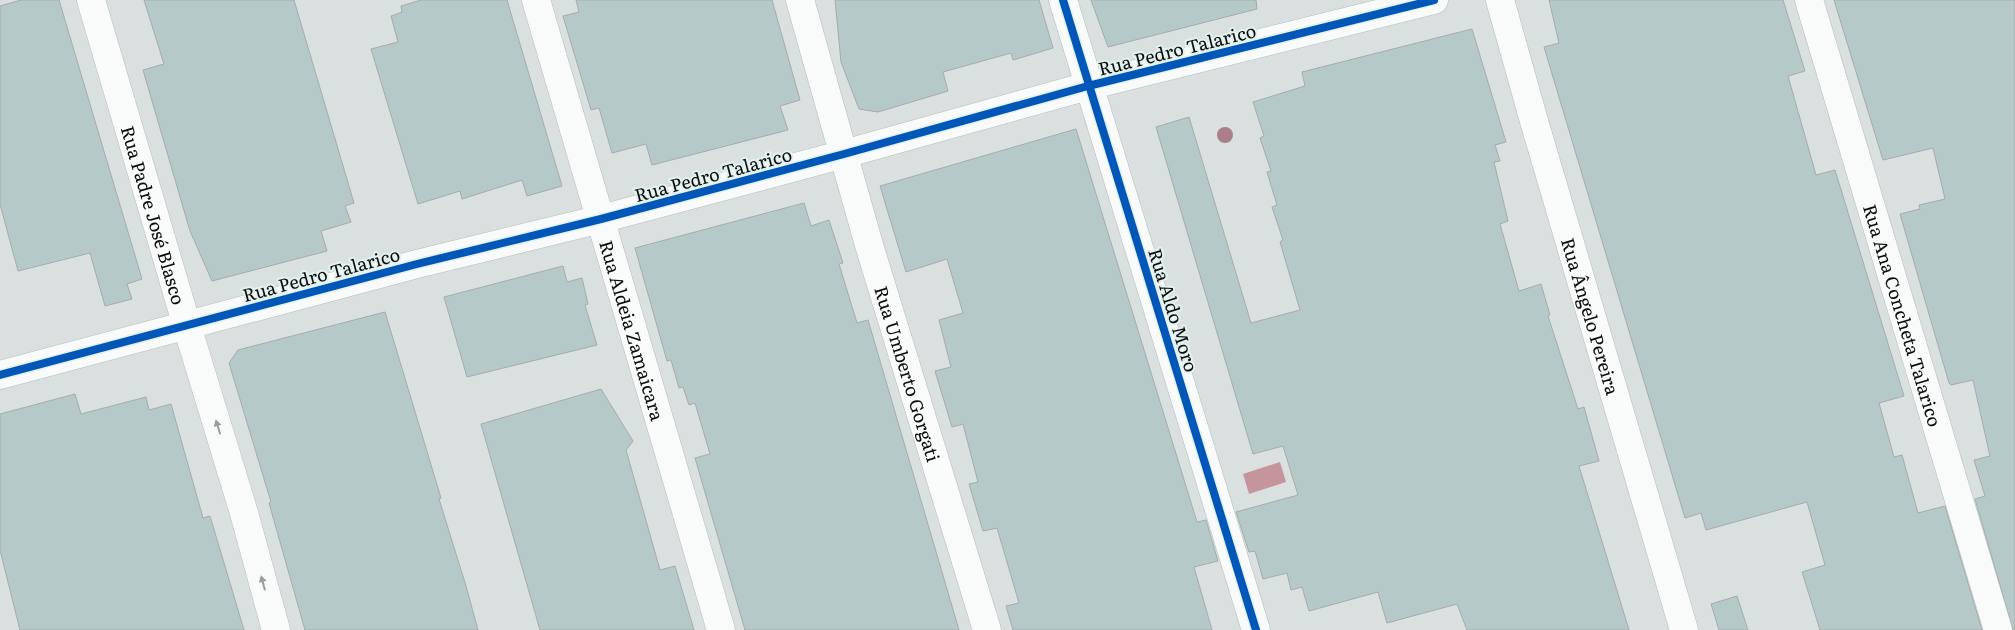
<svg xmlns="http://www.w3.org/2000/svg" width="2015" height="630" font-family="Literata,serif">
<rect width="100%" height="100%" fill="#d9e0df"/>
<polygon fill="#c5949d" points="1280,462 1286,482 1249,494 1243,474"/>
<g fill="#b5cac8" stroke="#a5abaa">
<polygon points="21,0 59,0 142,279 127,284 132,299 105,306 90,253 18,271 0,204 0,6"/>
<polygon points="144,0 294,0 354,203 345,206 351,222 321,231 327,251 212,281 190,231 143,70 164,64"/>
<polygon points="421,0 507,0 562,186 527,196 522,180 462,199 460,191 418,204 371,49 398,42 391,16 402,12 401,6"/>
<polygon points="576,0 772,0 800,100 780,106 788,130 652,165 646,144 612,153 599,108 591,110 563,16 579,12"/>
<polygon points="835,0 1039,0 1053,48 1013,60 1011,53 943,72 948,91 878,112 859,109 841,62"/>
<polygon points="1091,0 1256,0 1257,9 1108,47"/>
<polygon points="1549,0 1783,0 1805,71 1788,76 1816,175 1835,170 1904,396 1879,403 1894,457 1902,455 1918,513 1945,506 1982,630 1820,630 1802,572 1825,565 1807,502 1706,530 1701,513 1685,518 1544,47 1559,43"/>
<polygon points="1834,0 2015,0 2015,630 2013,630 1975,499 1985,496 1974,460 1990,456 1973,380 1951,385 1949,383 1900,214 1920,209 1919,205 1945,199 1933,148 1883,160"/>
<polygon points="1472,29 1506,142 1495,145 1500,161 1494,162 1508,221 1500,224 1519,291 1541,284 1550,315 1548,316 1578,409 1584,407 1599,461 1579,466 1629,630 1467,630 1457,604 1387,623 1378,592 1309,611 1302,587 1291,590 1287,573 1263,579 1255,551 1249,552 1236,512 1298,495 1283,446 1253,454 1156,127 1189,117 1251,323 1300,310 1280,242 1283,240 1272,207 1277,205 1267,172 1271,171 1260,138 1264,136 1253,102 1305,86 1302,72"/>
<polygon points="1076,129 1197,522 1206,520 1218,561 1194,567 1212,630 1013,630 1006,606 1019,603 997,528 983,531 969,484 978,482 963,424 952,427 935,371 951,367 939,320 963,313 947,259 906,272 880,186"/>
<polygon points="804,203 811,226 829,220 843,263 839,264 857,323 868,320 959,630 745,630 695,458 710,454 695,403 689,405 683,387 679,388 671,360 667,361 635,248"/>
<polygon points="563,266 567,282 582,278 588,304 585,305 597,345 467,377 444,297"/>
<polygon points="385,312 441,498 439,499 466,586 478,630 305,630 269,503 271,502 229,363 238,350"/>
<polygon points="601,389 633,441 626,450 660,570 675,566 694,630 540,630 481,424"/>
<polygon points="75,394 81,414 146,397 149,410 171,404 203,518 210,516 244,630 20,630 0,550 0,414"/>
<polygon points="1737,596 1748,630 1719,630 1711,604"/>
</g>
<g fill="none" stroke-linecap="round" stroke-linejoin="round">
<defs>
<g id="minor">
<path id="s1" d="M91 0 187 326 244 513 276 630"/>
<path id="s2" d="M536 0 721 630"/>
<path id="s3" d="M800 0 869 245 987 630"/>
<polyline points="1063,0 1256,630"/>
<path id="s4" d="M1500 0 1534 121 1684 630"/>
<path id="s5" d="M1809 0 1998 630"/>
<polyline points="0,375 417,264 601,219 844,154 1088,86 1434,0"/>
</g>
</defs>
<use href="#minor" stroke="#b6bcbb" stroke-width="29"/>
<use href="#minor" stroke="#f9fafa" stroke-width="28"/>
<defs>
<g id="cycleway">
<polyline points="1063,0 1256,630"/>
<polyline points="0,375 417,264 601,219 844,154 1088,86 1434,0"/>
</g>
</defs>
<use href="#cycleway" stroke="#e3f1ef" stroke-width="11"/>
<use href="#cycleway" stroke="#0057b8" stroke-width="8"/>
</g>
<circle fill="#ab7e89" cx="1225" cy="135" r="8"/>
<defs><path id="oneway-solid" d="M-6-.8H1V-3.2L6.5 0L1 3.2V.8H-6Z" transform="scale(1.25)"/></defs>
<g fill="#999c9b">
<use href="#oneway-solid" transform="translate(218 427) rotate(-107)"/>
<use href="#oneway-solid" transform="translate(263 583) rotate(-105)"/>
</g>
<g text-anchor="middle" dominant-baseline="central" stroke-width="4" stroke-linejoin="round" paint-order="stroke">
<g font-size="18" fill="#090e0d" stroke="#e3f1ef">
<text transform="translate(1177 49) rotate(-14)">Rua Pedro Talarico</text>
<text transform="translate(713 174) rotate(-15)">Rua Pedro Talarico</text>
<text stroke="none"><textPath href="#s1" startOffset="224">Rua Padre José Blasco</textPath></text>
<text transform="translate(321 274) rotate(-15)">Rua Pedro Talarico</text>
<text transform="translate(1174 310) rotate(73)">Rua Aldo Moro</text>
<text stroke="none"><textPath href="#s4" startOffset="329">Rua Ângelo Pereira</textPath></text>
<text stroke="none"><textPath href="#s5" startOffset="329">Rua Ana Concheta Talarico</textPath></text>
<text stroke="none"><textPath href="#s2" startOffset="344">Rua Aldeia Zamaicara</textPath></text>
<text stroke="none"><textPath href="#s3" startOffset="389">Rua Umberto Gorgati</textPath></text>
</g>
</g>
</svg>
